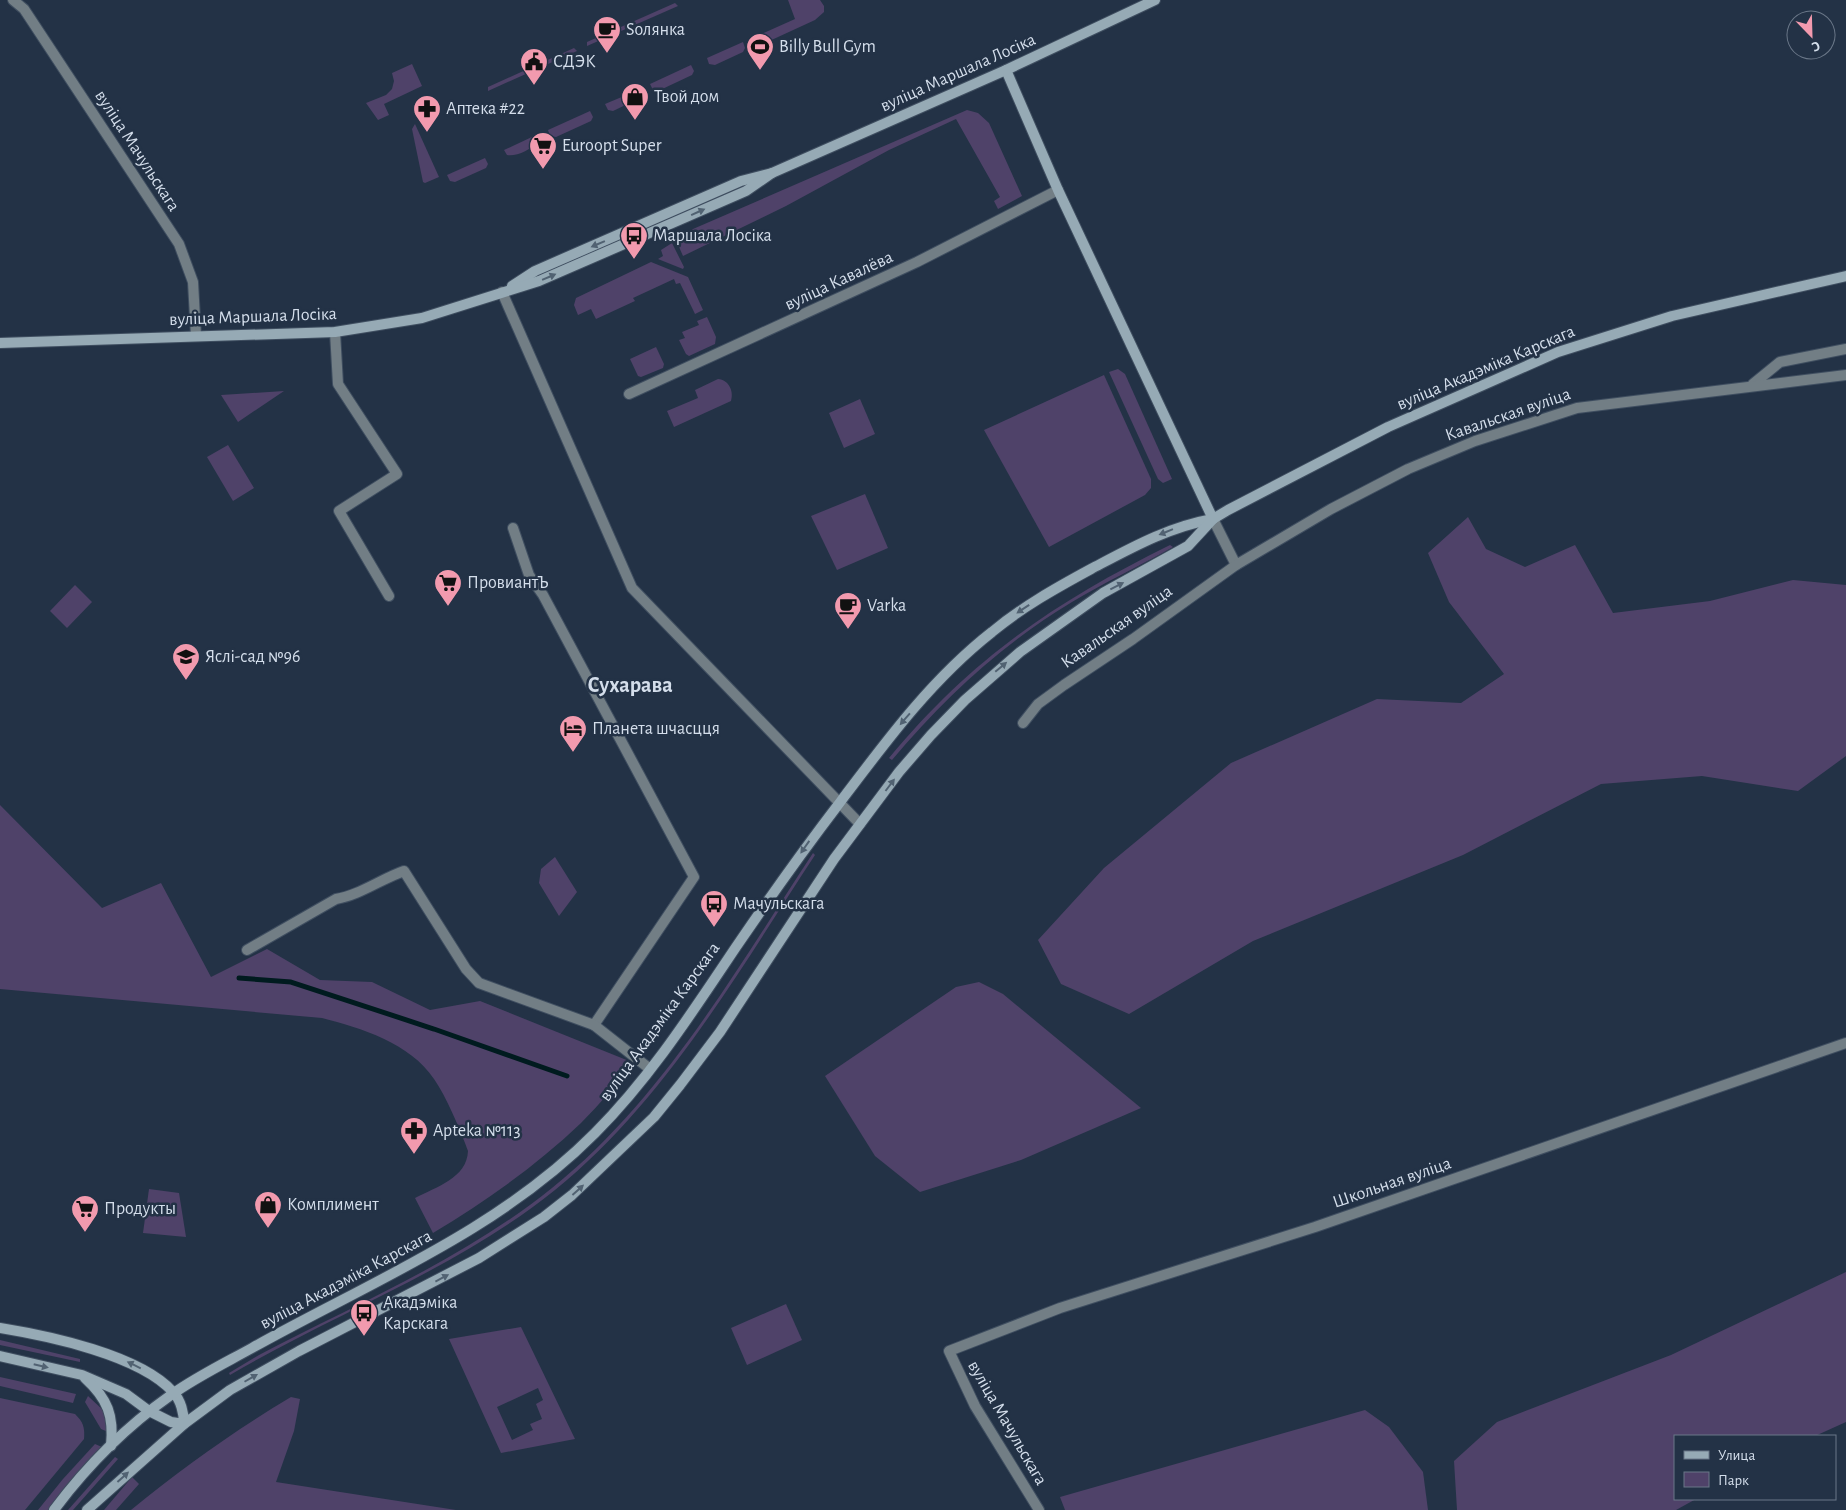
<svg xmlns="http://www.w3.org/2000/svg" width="1846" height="1510" font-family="'Alegreya Sans',sans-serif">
<rect width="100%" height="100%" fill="#233246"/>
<g fill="#4f4269" fill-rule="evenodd">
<polygon points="788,0 820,0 824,6 824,12 815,20 765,43 760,41 757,36 795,19"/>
<polygon points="675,3 678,6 587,46 587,42"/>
<polygon points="743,42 745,48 743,52 715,65 709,64 707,58"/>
<polygon points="574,48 577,51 488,91 488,87"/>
<polygon points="412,64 422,86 384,104 389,115 378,120 366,103 386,95 392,89 394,81 392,73"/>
<polygon points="691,65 694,71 692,75 658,91 653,90 650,84"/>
<polygon points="636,91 638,96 636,100 613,111 608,110 605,104"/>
<polygon points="967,110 978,113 989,123 1022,196 998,209 994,201 1000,197 956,119 889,150 786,206 683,256 676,240 693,229"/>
<polygon points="590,111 593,117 591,121 556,137 550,136 548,130"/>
<polygon points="415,124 439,177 425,183 423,182 412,129"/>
<path d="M534 136 536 142C532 150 515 157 507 155L504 150Z"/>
<polygon points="485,158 488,164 486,168 455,182 450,181 447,175"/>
<polygon points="745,184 745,187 564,266 563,263"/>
<polygon points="672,243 684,267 683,269 658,259 663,256 661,250"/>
<polygon points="651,262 688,277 703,310 695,314 680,283 676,284 674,279 633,298 635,301 596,319 591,309 578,315 574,305 576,298"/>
<polygon points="707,317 716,337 715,344 689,356 686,354 679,340 685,338 682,332 699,325 697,321"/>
<polygon points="656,347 664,364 663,368 641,377 638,376 630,359"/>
<polygon points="1118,369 1125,374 1172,479 1163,483 1158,479 1109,372"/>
<polygon points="1104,375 1151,479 1151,488 1145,495 1049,547 984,430"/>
<path d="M718 379C729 380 734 391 731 401L674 427 667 411 698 398 695 390Z"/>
<polygon points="284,391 238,422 221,395"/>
<polygon points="860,399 875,434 844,448 829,413"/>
<polygon points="228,445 254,488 233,501 207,457"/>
<polygon points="865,494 888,548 837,570 811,516"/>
<polygon points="1468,517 1486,549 1525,567 1575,545 1613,613 1710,601 1793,580 1846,585 1846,756 1798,791 1702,776 1601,784 1463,855 1253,941 1129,1014 1061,984 1038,940 1104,868 1231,763 1377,699 1461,703 1504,674 1449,602 1428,553"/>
<path d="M1170 545 1173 547C1140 566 1105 582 1072 602 1002 644 944 698 892 760L889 758C972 658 1055 602 1170 545Z"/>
<polygon points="75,585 92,602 67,628 50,611"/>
<path d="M0 805 102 908 161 883 211 977 267 949 320 980 372 982 430 1010 480 1001 634 1063C617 1083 600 1104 581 1123 536 1166 486 1201 433 1233L415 1198C436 1187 467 1178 468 1151 461 1131 446 1096 434 1079 410 1043 361 1028 322 1018L0 989Z"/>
<path d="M813 853 815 855C738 972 665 1101 555 1190 457 1269 337 1312 230 1375L229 1373 259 1355C358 1303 464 1259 552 1188 663 1099 736 970 813 853Z"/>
<polygon points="555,857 577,892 559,916 539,883 541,869"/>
<polygon points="979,982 1003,994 1141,1108 1021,1160 920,1192 875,1156 825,1076 956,987"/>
<polygon points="149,1189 179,1193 186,1237 143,1233"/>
<polygon points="1846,1272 1846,1422 1815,1436 1675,1436 1675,1499 1696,1499 1676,1510 1457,1510 1454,1461 1497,1422 1671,1355"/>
<polygon points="786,1304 802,1340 747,1365 731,1328"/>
<path d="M521 1327 575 1439 501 1453 449 1339ZM538 1388 543 1400 536 1404 542 1419 530 1424 533 1430 512 1440 497 1407Z"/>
<polygon points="0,1340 80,1359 80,1362 0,1345"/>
<polygon points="0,1377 76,1394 73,1403 0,1386"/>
<polygon points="88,1396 104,1411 108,1432 101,1429 85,1402"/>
<path d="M291 1397 300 1399 294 1431 276 1482 456 1510H131C182 1468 234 1431 291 1397Z"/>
<path d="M0 1398 75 1414C83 1422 85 1427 84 1439L25 1510H0Z"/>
<polygon points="1365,1410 1389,1427 1423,1472 1428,1510 1065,1510 1060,1497"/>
<polygon points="95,1444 102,1447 49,1510 38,1510 63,1479"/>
<polygon points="115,1457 118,1459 73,1510 68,1510"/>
<polygon points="132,1477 139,1484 116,1510 104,1510"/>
</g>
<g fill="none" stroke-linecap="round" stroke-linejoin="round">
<polyline stroke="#001b1f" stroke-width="5" points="239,978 291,982 434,1029 567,1076"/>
<defs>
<g id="minor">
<polyline points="13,0 24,9 179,244 193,282 196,336"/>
<polyline points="335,332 338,384 397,474 339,511 389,596"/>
<polyline points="1753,384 1780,362 1846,349"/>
<polyline points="629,394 917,262 1058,190"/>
<polyline points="1213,519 1236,565"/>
<polyline points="513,528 529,575 543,595 694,877 594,1025"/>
<polyline points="1023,723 1038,704 1064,685 1133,639 1236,565 1331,509 1408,469 1475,441 1577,408 1846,375"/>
<path d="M247 950 336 899C360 895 381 879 404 871L466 969 479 983 594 1025 650 1069"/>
<polyline points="1039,1510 975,1406 949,1351 1060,1308 1315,1227 1846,1043"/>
</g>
<polyline id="tertiary" points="502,292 632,588 860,824"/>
<g id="secondary">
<polyline points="1006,70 1058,190 1213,519"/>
<polyline points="512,286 535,271 741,181 772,173 1006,70 1155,0"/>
<polyline points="0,343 335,332 422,318 539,281 746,191 772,173"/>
<path d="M0 1328C49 1336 140 1355 173 1392 181 1400 184 1414 184 1424L171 1422 149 1411 126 1394 82 1375 0 1356"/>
<path d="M85 1378C108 1399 114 1416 111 1446"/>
<path d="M54 1510C86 1467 127 1426 171 1395 196 1377 225 1363 252 1348 370 1282 498 1231 595 1133 650 1078 693 1011 736 947 770 897 805 848 841 801 887 740 932 679 992 632 1022 607 1056 588 1091 569 1131 548 1168 527 1213 519"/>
<polyline points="87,1510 184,1424 230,1390 299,1351 479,1258 544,1217 572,1195 654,1117 680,1085 720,1032 834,859 899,772 931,735 965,700 1020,652 1103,593 1188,546 1213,519 1228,510 1388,427 1558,352 1672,316 1846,276"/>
</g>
</defs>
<use href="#minor" stroke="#3f4e60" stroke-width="12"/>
<use href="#tertiary" stroke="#3f4e60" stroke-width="12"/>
<use href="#secondary" stroke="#3f4e60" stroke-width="12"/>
<use href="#minor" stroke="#727e85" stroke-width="10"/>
<use href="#tertiary" stroke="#727e85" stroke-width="10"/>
<use href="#secondary" stroke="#96aab5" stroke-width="10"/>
</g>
<defs><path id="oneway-solid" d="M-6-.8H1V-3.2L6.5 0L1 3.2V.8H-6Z" transform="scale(1.25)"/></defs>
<g fill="#516272">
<use href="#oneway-solid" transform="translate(698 212) rotate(-24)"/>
<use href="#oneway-solid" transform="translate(598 244) rotate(157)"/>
<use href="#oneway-solid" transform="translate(549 277) rotate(-23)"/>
<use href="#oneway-solid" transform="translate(1166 532) rotate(158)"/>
<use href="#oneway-solid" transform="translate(1117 586) rotate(-27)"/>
<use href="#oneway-solid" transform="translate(1023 609) rotate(146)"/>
<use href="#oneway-solid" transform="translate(1001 667) rotate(-40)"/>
<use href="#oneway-solid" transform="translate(905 719) rotate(131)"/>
<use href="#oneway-solid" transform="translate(890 785) rotate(-53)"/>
<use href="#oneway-solid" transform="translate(805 847) rotate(125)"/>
<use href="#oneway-solid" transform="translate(578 1190) rotate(-42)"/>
<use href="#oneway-solid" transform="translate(442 1278) rotate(-28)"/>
<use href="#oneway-solid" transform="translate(134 1365) rotate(-154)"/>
<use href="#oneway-solid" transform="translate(41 1366) rotate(13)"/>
<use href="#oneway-solid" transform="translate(251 1378) rotate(-30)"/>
<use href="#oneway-solid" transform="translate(123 1477) rotate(-42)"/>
</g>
<defs>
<symbol id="cafe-pin" viewBox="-11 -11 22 30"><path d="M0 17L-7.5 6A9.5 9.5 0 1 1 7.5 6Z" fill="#f29aae" stroke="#233246"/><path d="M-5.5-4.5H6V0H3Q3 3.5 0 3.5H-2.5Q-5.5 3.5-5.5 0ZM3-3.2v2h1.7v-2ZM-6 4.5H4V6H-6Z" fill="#111"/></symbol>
<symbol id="stadium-pin" viewBox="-11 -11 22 30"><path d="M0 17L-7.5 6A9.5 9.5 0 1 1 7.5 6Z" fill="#f29aae" stroke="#233246"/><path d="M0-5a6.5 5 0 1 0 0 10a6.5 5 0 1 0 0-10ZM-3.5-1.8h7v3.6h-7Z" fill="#111"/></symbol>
<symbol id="civic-pin" viewBox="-11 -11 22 30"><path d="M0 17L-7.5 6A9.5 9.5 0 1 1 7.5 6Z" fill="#f29aae" stroke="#233246"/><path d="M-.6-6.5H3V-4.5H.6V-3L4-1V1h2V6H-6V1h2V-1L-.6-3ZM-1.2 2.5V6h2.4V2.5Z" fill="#111"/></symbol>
<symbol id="shop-pin" viewBox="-11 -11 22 30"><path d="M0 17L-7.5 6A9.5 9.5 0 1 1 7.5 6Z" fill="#f29aae" stroke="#233246"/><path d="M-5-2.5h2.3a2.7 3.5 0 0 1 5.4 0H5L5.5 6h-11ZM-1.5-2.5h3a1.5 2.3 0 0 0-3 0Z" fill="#111"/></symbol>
<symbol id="pharmacy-pin" viewBox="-11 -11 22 30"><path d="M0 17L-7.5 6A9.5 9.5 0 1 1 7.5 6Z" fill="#f29aae" stroke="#233246"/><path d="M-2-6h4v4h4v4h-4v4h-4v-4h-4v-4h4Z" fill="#111"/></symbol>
<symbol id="supermarket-pin" viewBox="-11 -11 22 30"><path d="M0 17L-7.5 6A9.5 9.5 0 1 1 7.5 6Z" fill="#f29aae" stroke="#233246"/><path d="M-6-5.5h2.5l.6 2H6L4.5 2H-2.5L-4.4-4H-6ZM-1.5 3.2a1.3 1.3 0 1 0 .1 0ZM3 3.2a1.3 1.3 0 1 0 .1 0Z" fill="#111"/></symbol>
<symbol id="bus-pin" viewBox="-11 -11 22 30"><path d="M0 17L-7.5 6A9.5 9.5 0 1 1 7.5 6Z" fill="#f29aae" stroke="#233246"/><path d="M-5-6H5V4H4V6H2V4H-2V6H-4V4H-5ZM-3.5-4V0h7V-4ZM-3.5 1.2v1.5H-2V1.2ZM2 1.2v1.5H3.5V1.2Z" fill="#111"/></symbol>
<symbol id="school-pin" viewBox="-11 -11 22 30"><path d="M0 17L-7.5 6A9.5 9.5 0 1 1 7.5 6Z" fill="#f29aae" stroke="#233246"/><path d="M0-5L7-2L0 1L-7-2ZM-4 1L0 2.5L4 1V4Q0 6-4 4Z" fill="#111"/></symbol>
<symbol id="hotel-pin" viewBox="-11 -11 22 30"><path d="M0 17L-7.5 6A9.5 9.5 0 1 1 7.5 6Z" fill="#f29aae" stroke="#233246"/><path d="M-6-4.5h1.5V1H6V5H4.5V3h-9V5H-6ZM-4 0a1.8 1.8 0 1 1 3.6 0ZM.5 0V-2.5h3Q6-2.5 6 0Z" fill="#111"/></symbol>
</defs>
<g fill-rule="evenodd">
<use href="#cafe-pin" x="591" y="14" width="32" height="43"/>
<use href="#stadium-pin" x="744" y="31" width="32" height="43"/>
<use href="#civic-pin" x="518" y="46" width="32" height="43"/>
<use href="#shop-pin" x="619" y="81" width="32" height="43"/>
<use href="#pharmacy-pin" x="411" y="93" width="32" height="43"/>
<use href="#supermarket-pin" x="527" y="130" width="32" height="43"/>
<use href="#bus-pin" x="618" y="220" width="32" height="43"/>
<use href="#supermarket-pin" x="432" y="567" width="32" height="43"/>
<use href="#cafe-pin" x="832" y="590" width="32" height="43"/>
<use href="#school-pin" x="170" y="641" width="32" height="43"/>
<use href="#hotel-pin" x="557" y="713" width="32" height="43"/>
<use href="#bus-pin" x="698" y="888" width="32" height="43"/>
<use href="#pharmacy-pin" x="398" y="1115" width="32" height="43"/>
<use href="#shop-pin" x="252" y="1189" width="32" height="43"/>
<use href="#supermarket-pin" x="69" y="1193" width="32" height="43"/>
<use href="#bus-pin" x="348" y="1297" width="32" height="43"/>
</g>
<g text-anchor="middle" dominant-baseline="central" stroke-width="5" stroke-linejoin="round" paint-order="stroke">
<g font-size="18" fill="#d4deeb" stroke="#233246" text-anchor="start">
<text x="626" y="30">Sолянка</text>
<text x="779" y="47">Billy Bull Gym</text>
<text x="553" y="62">СДЭК</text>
<text x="654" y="97">Твой дом</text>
<text x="446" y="109">Аптека #22</text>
<text x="562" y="146">Euroopt Super</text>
<text x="653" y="236">Маршала Лосіка</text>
<text x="467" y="583">ПровиантЪ</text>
<text x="867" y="606">Varka</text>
<text x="205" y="657">Яслі-сад №96</text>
<text x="592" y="729">Планета шчасцця</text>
<text x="733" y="904">Мачульскага</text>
<text x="433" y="1131">Apteka №113</text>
<text x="287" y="1205">Комплимент</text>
<text x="104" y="1209">Продукты</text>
<text x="383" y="1303">Акадэміка<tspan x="383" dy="21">Карскага</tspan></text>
</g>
<g font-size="18" fill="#d4deeb" stroke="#233246">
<text transform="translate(958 73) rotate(-24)">вуліца Маршала Лосіка</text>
<text transform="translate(137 151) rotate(57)">вуліца Мачульскага</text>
<text transform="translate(839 281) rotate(-25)">вуліца Кавалёва</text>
<text transform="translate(253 317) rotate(-2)">вуліца Маршала Лосіка</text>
<text transform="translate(1486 368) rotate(-23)">вуліца Акадэміка Карскага</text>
<text transform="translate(1508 415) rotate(-19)">Кавальская вуліца</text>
<text transform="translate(1117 627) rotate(-35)">Кавальская вуліца</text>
<text transform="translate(660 1022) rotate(-54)">вуліца Акадэміка Карскага</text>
<text transform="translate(1392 1183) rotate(-19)">Школьная вуліца</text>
<text transform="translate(346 1280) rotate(-28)">вуліца Акадэміка Карскага</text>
<text transform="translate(1007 1423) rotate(60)">вуліца Мачульскага</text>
</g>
<g font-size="22" font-weight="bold" fill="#d4deeb" stroke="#233246">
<text x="630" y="685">Сухарава</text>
</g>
</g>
<rect x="1674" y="1435" width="162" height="65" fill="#233246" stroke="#6a7788"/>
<rect x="1684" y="1451" width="25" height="8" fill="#96aab5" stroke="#6a7788"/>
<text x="1718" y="1460" font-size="15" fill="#d4deeb">Улица</text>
<rect x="1684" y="1472" width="25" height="15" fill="#4f4269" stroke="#6a7788"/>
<text x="1718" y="1485" font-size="15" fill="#d4deeb">Парк</text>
<g transform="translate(1811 35) rotate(157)"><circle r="24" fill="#233246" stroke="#6a7788"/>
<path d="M0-4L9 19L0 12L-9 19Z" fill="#f29aae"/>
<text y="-8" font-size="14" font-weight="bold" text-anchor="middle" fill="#d4deeb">С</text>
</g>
</svg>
